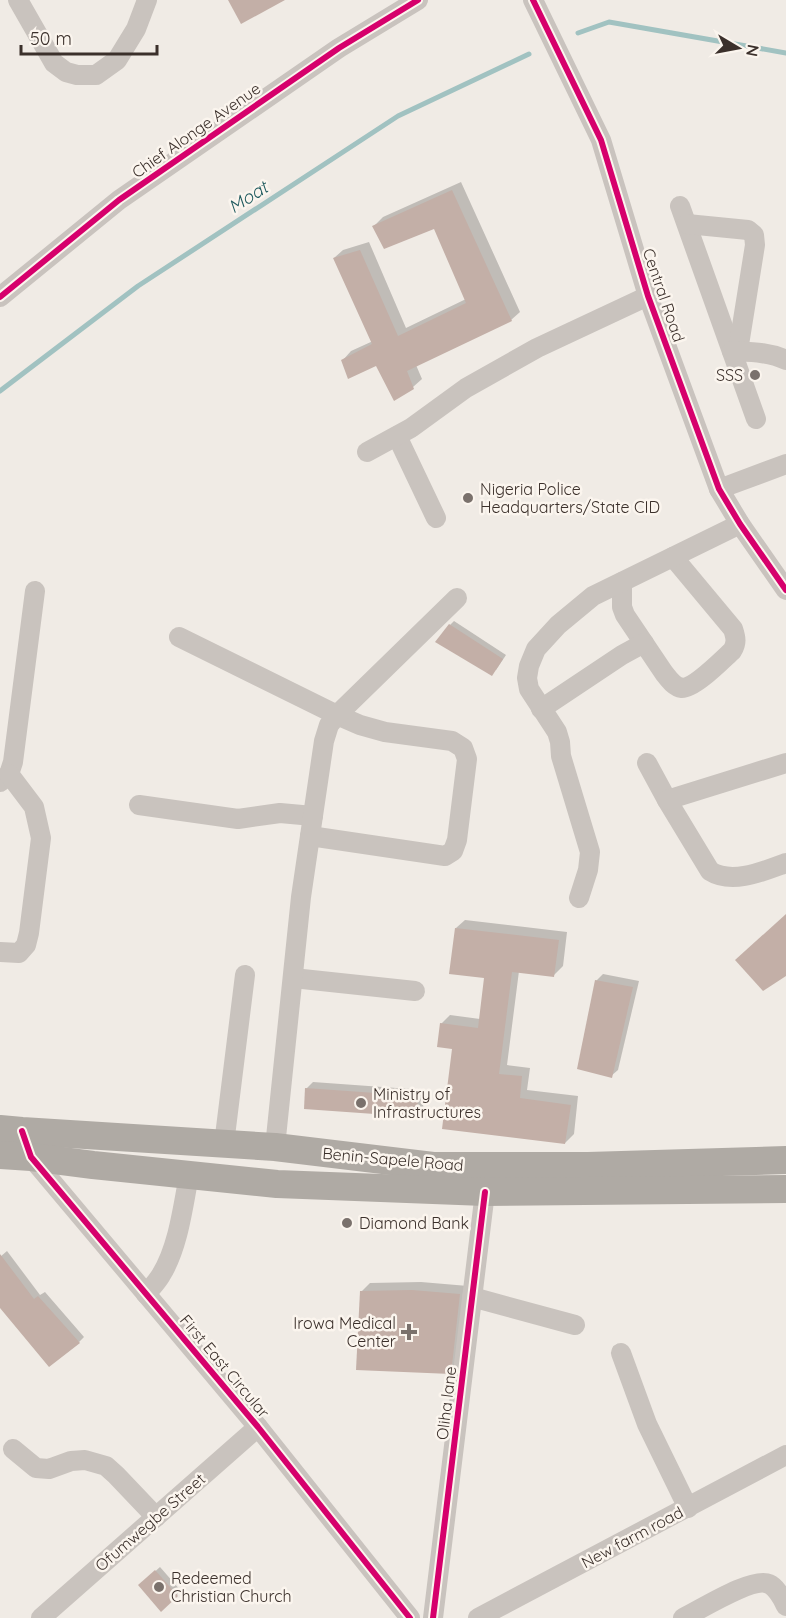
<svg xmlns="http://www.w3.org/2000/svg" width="786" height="1618" font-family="Quicksand,sans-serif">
<rect width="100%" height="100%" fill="#f0ebe5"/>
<g fill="#0003">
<polygon points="461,182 520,312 511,320 416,365 422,379 413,387 394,398 377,364 343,360 351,351 373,341 334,258 343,250 369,242 406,328 466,299 435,227 374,226 383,217"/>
<polygon points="454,621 506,655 496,670 450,625"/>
<polygon points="465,920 567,932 563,966 554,975 519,971 507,1065 530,1068 527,1090 578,1096 574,1134 565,1143 453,1048 441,1024 450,1015 480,1019 486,976 456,928"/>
<polygon points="603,974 639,981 618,1070 611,1076 596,981"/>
<polygon points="313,1082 424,1090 423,1109 416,1116 306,1089"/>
<polygon points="7,1251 40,1295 45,1292 84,1337 79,1342 0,1305 0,1257"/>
<polygon points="421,1282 468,1286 459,1363 450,1372 361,1292 370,1283"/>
<polygon points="160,1567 181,1591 161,1610 140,1585"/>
</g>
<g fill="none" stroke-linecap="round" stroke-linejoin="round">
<g stroke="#a1c2c1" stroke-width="5">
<polyline points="578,33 609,22 786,53"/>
<polyline points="0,391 138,286 398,116 529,54"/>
</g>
</g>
<g fill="#c3afa7">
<polygon points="228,0 285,0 241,24"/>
<polygon points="452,190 512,321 407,371 414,389 394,401 376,366 348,379 341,360 372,344 333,258 360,250 398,336 466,303 434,229 384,249 372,226"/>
<polygon points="449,624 503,659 492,676 435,642"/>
<polygon points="786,914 786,976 763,991 735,960"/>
<polygon points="455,928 559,940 554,977 512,972 499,1074 522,1076 520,1098 571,1105 565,1144 442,1129 452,1049 437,1047 440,1023 478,1028 484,978 449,974"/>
<polygon points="595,980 633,987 612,1078 577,1069"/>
<polygon points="305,1088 418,1096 417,1117 304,1109"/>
<polygon points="0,1254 34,1299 38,1296 80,1343 49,1367 0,1308"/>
<polygon points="412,1290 460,1294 451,1374 356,1370 360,1291"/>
<polygon points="155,1570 178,1596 161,1612 138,1585"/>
</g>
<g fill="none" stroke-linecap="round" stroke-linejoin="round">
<g stroke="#c9c3be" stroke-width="20">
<polyline points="18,0 54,63 66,72 77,75 96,75 117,60 136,29 147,0"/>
<polyline points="533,0 601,140 648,296 719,489 740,524 786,590"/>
<polyline points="680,206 756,419"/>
<polyline points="687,224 748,230 754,235 755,245 738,351"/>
<polyline points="0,297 119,200 339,48 418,0"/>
<path d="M732 351C751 352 769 352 786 360"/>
<polyline points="397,436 436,518"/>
<polyline points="367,452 411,428 466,388 537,348 648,296"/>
<polyline points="719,489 786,464"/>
<path d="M622 582V607L625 615 664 673C668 678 674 687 682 688 695 688 722 660 732 651 737 643 736 638 733 629L673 557"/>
<polyline points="179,637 337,715 360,725 385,732 452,741 463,748 467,759 457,840 453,851 445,856 310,836"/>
<polyline points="541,709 622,655 644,643"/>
<path d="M647 763 667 800 710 871C732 885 764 871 786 863"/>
<polyline points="0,782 9,774 13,762 35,591"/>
<polyline points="667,800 786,763"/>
<polyline points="139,805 238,819 280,813 313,816"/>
<polyline points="579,898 588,870 590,852 561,756 560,742 557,732 529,689 527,678 529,666 536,649 558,625 593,596 740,524"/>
<polyline points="0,952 19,953 26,945 29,933 41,838 34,807 9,774"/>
<polyline points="293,978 415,991"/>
<polyline points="224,1144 245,975"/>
<polyline points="275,1147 301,897 324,741 329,725 337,715 457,598"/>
<polyline points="30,1154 31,1157 258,1427 410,1618"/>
<path d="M146 1294C151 1288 157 1282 161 1275 178 1248 183 1207 189 1175"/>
<polyline points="472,1297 575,1325"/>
<polyline points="621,1353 647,1424 688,1508"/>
<polyline points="13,1449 36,1468 49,1469 71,1461 85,1460 106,1466 116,1475 156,1517"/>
<polyline points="41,1618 258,1427"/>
<polyline points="433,1618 485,1192"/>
<polyline points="478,1618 786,1455"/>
<path d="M683 1618C700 1610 753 1576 769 1584 776 1587 783 1599 786 1606"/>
</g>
<g stroke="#afaaa4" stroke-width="28">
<polyline points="0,1129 22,1131 275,1147 433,1166 588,1166 786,1160"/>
<polyline points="0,1155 31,1157 93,1165 277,1184 485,1192 786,1189"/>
</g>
<defs>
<g id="cycleway">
<polyline points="533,0 601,140 648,296 719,489 740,524 786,590"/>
<polyline points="0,297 119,200 339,48 418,0"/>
<polyline points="22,1131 31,1157 258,1427 410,1618"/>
<polyline points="433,1618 485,1192"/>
</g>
</defs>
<use href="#cycleway" stroke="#fbf5ee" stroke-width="10"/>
<use href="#cycleway" stroke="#d6006c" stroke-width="6"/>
</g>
<g fill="#7a716c" stroke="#fbf5ee" stroke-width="2">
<circle cx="755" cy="375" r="6"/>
<circle cx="468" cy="498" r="6"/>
<circle cx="361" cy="1103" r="6"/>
<circle cx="347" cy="1223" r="6"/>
<path d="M406 1323h6v6h6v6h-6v6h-6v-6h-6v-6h6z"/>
<circle cx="159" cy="1587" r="6"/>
</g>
<g text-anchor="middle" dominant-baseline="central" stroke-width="5" stroke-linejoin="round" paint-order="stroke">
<g font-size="16" fill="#3b302b" stroke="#fbf5ee">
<text transform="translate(196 130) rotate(-35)">Chief Alonge Avenue</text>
<text transform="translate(664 295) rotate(71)">Central Road</text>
<text transform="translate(393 1159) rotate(5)">Benin-Sapele Road</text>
<text transform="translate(225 1366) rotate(50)">First East Circular</text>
<text transform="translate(446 1403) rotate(-83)">Oliha lane</text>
<text transform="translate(150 1522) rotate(-41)">Ofumwegbe Street</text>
<text transform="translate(632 1537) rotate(-28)">New farm road</text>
</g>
<g font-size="16" fill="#3b302b" stroke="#fbf5ee" text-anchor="start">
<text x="743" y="375" text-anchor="end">SSS</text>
<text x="480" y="489">Nigeria Police<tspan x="480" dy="18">Headquarters/State CID</tspan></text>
<text x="373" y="1094">Ministry of<tspan x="373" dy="18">Infrastructures</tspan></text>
<text x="359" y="1223">Diamond Bank</text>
<text x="396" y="1323" text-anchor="end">Irowa Medical<tspan x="396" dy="18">Center</tspan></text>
<text x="171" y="1578">Redeemed<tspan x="171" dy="18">Christian Church</tspan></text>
</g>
<g font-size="18" font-style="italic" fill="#1f5a5e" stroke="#fbf5ee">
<text transform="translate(248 197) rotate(-33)">Moat</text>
</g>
</g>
<g transform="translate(738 48) rotate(100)" stroke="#fbf5ee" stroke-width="4.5" paint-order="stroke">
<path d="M0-4.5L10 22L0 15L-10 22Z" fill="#3b302b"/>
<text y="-9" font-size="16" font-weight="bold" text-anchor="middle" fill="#3b302b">N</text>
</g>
<path d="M21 45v9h136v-9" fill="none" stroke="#3b302b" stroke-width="3"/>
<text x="30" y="45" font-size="18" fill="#3b302b" stroke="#fbf5ee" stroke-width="4.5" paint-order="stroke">50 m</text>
</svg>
